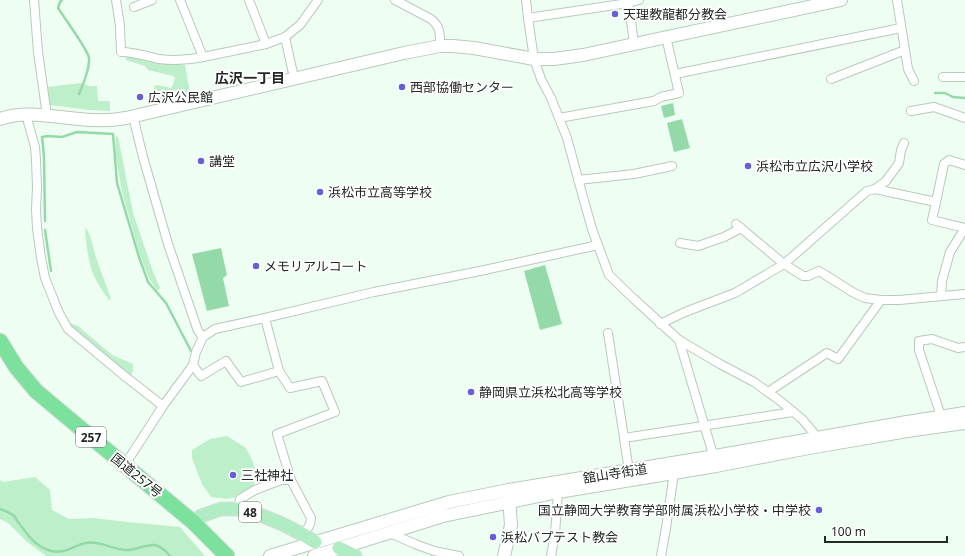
<svg xmlns="http://www.w3.org/2000/svg" width="965" height="556" font-family="'Noto Sans','Noto Sans JP',sans-serif">
<rect width="100%" height="100%" fill="#effef2"/>
<g fill="#bcefca">
<polygon points="126,56 132,56 185,65 190,92 157,100 154,86 159,85 170,88 172,87 175,78 173,76 148,70 145,66 126,60"/>
<path d="M81 83 89 86H97L98 101H110V111C89 111 70 107 49 105L47 87Z"/>
<polygon points="118,136 133,213 152,269 160,288 157,291 148,276 139,252 122,192 115,151 116,137"/>
<path d="M85 227C92 236 93 249 97 260 101 273 107 286 111 299L109 300C104 293 98 285 94 276 88 264 86 241 85 227Z"/>
<polygon points="67,322 78,326 112,355 133,364 133,371 131,376 71,328"/>
<polygon points="227,436 246,448 253,462 257,476 253,487 237,497 227,499 211,497 202,484 192,458 192,450 210,439"/>
<polygon points="35,477 50,490 52,510 69,519 93,518 127,522 180,527 205,556 46,556 26,541 8,523 0,519 0,480 3,482"/>
</g>
<g fill="#94daa8">
<polygon points="673,103 675,115 664,118 661,106"/>
<polygon points="682,119 690,148 674,152 667,123"/>
<polygon points="221,248 227,275 223,278 229,306 207,311 192,254"/>
<polygon points="545,265 562,324 540,330 524,271"/>
</g>
<g fill="none" stroke-linecap="round" stroke-linejoin="round">
<g stroke="#94daa8" stroke-width="2.5">
<path d="M62 0 60 2 58 8C64 17 88 50 89 58 90 70 83 84 79 94"/>
<polyline points="935,93 945,93 953,97 965,98"/>
<polyline points="45,221 44,156 42,137 47,136 62,137 77,132 113,134 117,183 139,257 148,282 166,303 191,351"/>
<polyline points="45,230 51,271"/>
<path d="M0 509C5 511 10 512 14 516 16 518 17 521 19 523 27 534 34 545 48 550 64 556 73 545 86 543 97 540 113 549 125 550 135 551 145 544 155 545 162 547 166 551 170 556"/>
</g>
<defs>
<g id="street">
<polyline points="34,0 38,52 47,116"/>
<path d="M116 0 120 26 121 52C134 52 146 56 159 59 174 61 189 60 203 57"/>
<polyline points="180,0 203,57 266,44 285,37 300,25 318,0"/>
<polyline points="249,0 266,44"/>
<path d="M395 0 431 19C441 27 440 35 440 46"/>
<polyline points="526,0 528,18"/>
<polyline points="628,0 634,43"/>
<polyline points="639,0 628,3 528,18 534,59 541,79 551,98 567,138 583,197 592,229 609,275 633,298 679,340 715,461"/>
<polyline points="897,0 908,69 914,81"/>
<polyline points="134,7 152,0"/>
<polyline points="285,37 294,78"/>
<polyline points="675,74 901,28"/>
<polyline points="943,77 965,77"/>
<polyline points="831,79 905,50"/>
<polyline points="911,111 934,107 965,118"/>
<polyline points="28,115 28,122 35,147 36,160 37,187 36,209 37,228 41,258 45,278 59,313 68,329 122,374 163,406 128,460 126,466"/>
<polyline points="133,116 143,157 168,244 198,331 203,337 196,352 193,365 163,406"/>
<polyline points="559,118 654,101 661,97 679,93 666,37"/>
<polyline points="578,180 634,174 672,166"/>
<polyline points="875,189 886,181 899,163 901,150 904,143"/>
<polyline points="936,202 932,220 965,228"/>
<polyline points="736,224 784,264 803,276 808,276 819,271 854,293 865,298 881,300 899,300 965,294"/>
<polyline points="680,243 698,246 724,237 741,228"/>
<polyline points="941,296 942,281 950,252 965,228"/>
<polyline points="265,318 279,371"/>
<polyline points="660,324 685,312 735,293 784,264 867,191 875,189 936,202 944,164 949,160 965,165"/>
<polyline points="608,333 629,471"/>
<polyline points="203,337 215,329 265,318 374,292 480,271 598,245"/>
<polyline points="679,340 720,364 754,382 779,400 802,419 818,438"/>
<polyline points="193,365 201,376 226,361 241,382 279,371 290,388 322,381 335,412 277,434 291,480 311,518 310,524 304,535"/>
<polyline points="768,392 827,353 838,359 881,300"/>
<polyline points="941,416 919,350 919,341 932,339 958,348 965,347"/>
<polyline points="624,438 793,412"/>
<polyline points="238,509 240,499 255,490 281,480 291,480"/>
<polyline points="390,533 415,544 434,551 459,556"/>
<polyline points="551,556 555,534 558,492"/>
<polyline points="661,556 666,528 674,473"/>
</g>
<g id="secondary">
<path d="M0 119C26 110 53 117 80 119 95 121 110 121 126 118L404 53 440 46H453L474 48 534 59H554L583 55 841 0"/>
<polyline points="270,556 449,502 509,490 715,456 907,422 965,413"/>
<polyline points="314,556 443,516 558,492 716,466 809,448 907,431 965,423"/>
<polyline points="504,556 511,525 509,496"/>
</g>
<g id="primary">
<polyline points="193,522 201,516 221,509 238,509 255,513 280,523 304,535 315,542"/>
<polyline points="339,548 355,556"/>
</g>
<polyline id="highway" points="0,341 16,367 36,391 61,412 193,522 227,556"/>
</defs>
<use href="#street" stroke="#b8cabc" stroke-width="10"/>
<use href="#secondary" stroke="#b8cabc" stroke-width="14"/>
<use href="#primary" stroke="#dcdddc" stroke-width="15"/>
<use href="#highway" stroke="#dcdddc" stroke-width="17"/>
<use href="#street" stroke="#fff" stroke-width="8"/>
<use href="#secondary" stroke="#fff" stroke-width="12"/>
<use href="#primary" stroke="#b0edc4" stroke-width="13"/>
<use href="#highway" stroke="#7be19c" stroke-width="15"/>
</g>
<g fill="#675fd8" stroke="#fff" stroke-width="1.5">
<circle cx="615" cy="14" r="4"/>
<circle cx="402" cy="87" r="4"/>
<circle cx="140" cy="97" r="4"/>
<circle cx="201" cy="161" r="4"/>
<circle cx="748" cy="166" r="4"/>
<circle cx="320" cy="192" r="4"/>
<circle cx="256" cy="266" r="4"/>
<circle cx="471" cy="392" r="4"/>
<circle cx="233" cy="475" r="4"/>
<circle cx="819" cy="510" r="4"/>
<circle cx="493" cy="537" r="4"/>
</g>
<g text-anchor="middle" dominant-baseline="central" stroke-width="4" stroke-linejoin="round" paint-order="stroke">
<g fill="#fff" stroke="#656a66" stroke-width="1">
<rect x="76" y="427" width="30" height="20" rx="3"/>
<rect x="239" y="502" width="22" height="20" rx="3"/>
</g>
<g font-size="12" font-weight="bold" fill="#232a25">
<text x="91" y="437">257</text>
<text x="250" y="512">48</text>
</g>
<g font-size="13" fill="#232a25" stroke="#fff" text-anchor="start">
<text x="623" y="14">天理教龍都分教会</text>
<text x="410" y="87">西部協働センター</text>
<text x="148" y="97">広沢公民館</text>
<text x="209" y="161">講堂</text>
<text x="756" y="166">浜松市立広沢小学校</text>
<text x="328" y="192">浜松市立高等学校</text>
<text x="264" y="266">メモリアルコート</text>
<text x="479" y="392">静岡県立浜松北高等学校</text>
<text x="241" y="475">三社神社</text>
<text x="811" y="510" text-anchor="end">国立静岡大学教育学部附属浜松小学校・中学校</text>
<text x="501" y="537">浜松バプテスト教会</text>
</g>
<g font-size="13" fill="#232a25" stroke="#fff">
<text transform="translate(615 473) rotate(-9)">舘山寺街道</text>
<text transform="translate(137 475) rotate(39)">国道257号</text>
</g>
<g font-size="14" font-weight="bold" fill="#232a25" stroke="#fff">
<text x="250" y="77">広沢一丁目</text>
</g>
</g>
<path d="M825 536v6h122v-6" fill="none" stroke="#232a25" stroke-width="2"/>
<text x="831" y="536" font-size="12" fill="#232a25" stroke="#ffffff" stroke-width="3" paint-order="stroke">100 m</text>
</svg>
